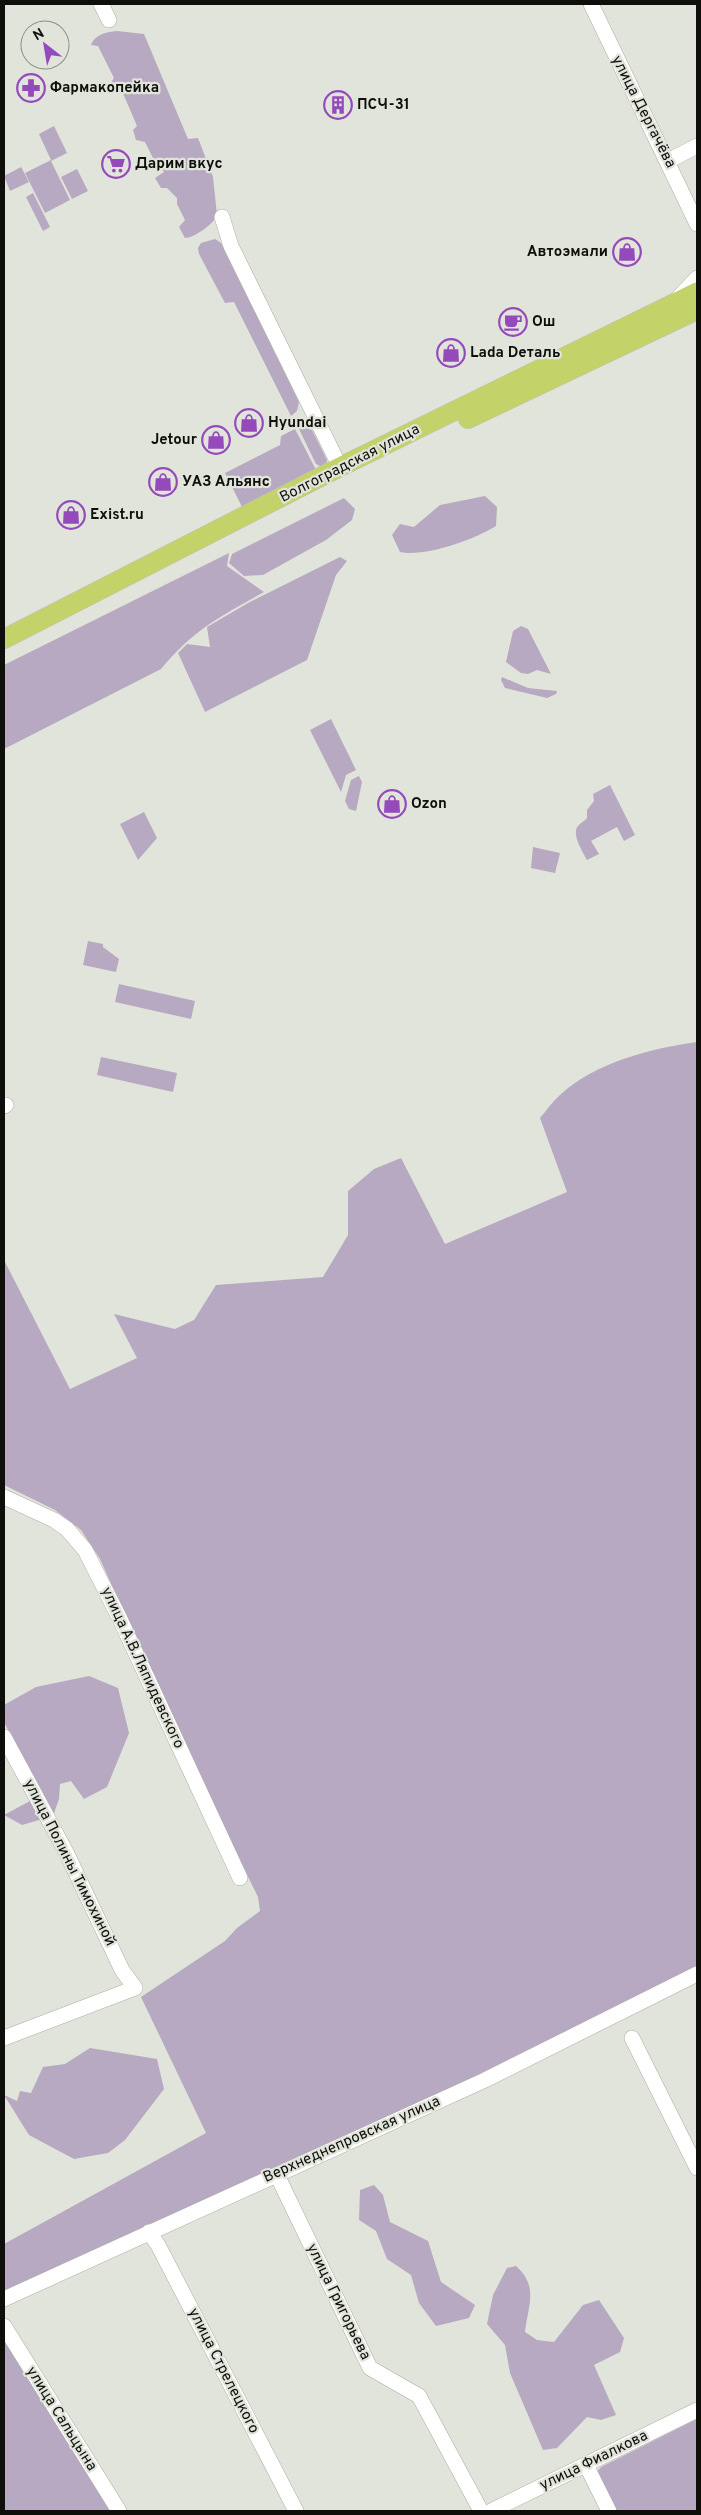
<svg xmlns="http://www.w3.org/2000/svg" width="701" height="2515" font-family="Overpass,sans-serif">
<rect width="100%" height="100%" fill="#e1e4da"/>
<g fill="#b7a9c1">
<path d="M117 31 144 34 188 139 198 138 213 177 217 215C214 224 194 238 185 238L179 227 185 220 177 204V198L167 188H161L155 178 164 172 159 163 150 164 148 161 153 158 145 142 136 140 133 130 137 126 122 91H112L110 84 114 78 98 46 91 45C95 34 107 32 117 31Z"/>
<polygon points="54,126 67,153 51,161 70,200 45,213 25,173 51,160 39,134"/>
<polygon points="21,167 29,182 10,191 4,176"/>
<polygon points="77,169 88,191 72,199 61,177"/>
<polygon points="33,193 50,227 43,231 26,197"/>
<polygon points="215,239 221,243 299,402 297,411 291,416 234,302 225,303 199,254 198,248 201,243"/>
<polygon points="299,424 312,430 327,460 326,465 322,467 316,464 297,425"/>
<polygon points="295,429 316,470 242,507 225,473 280,445 281,436"/>
<path d="M485 496 497 507 496 526C473 540 426 557 400 552L392 535 400 524 414 527 440 505Z"/>
<polygon points="344,498 355,509 352,520 326,540 263,575 244,576 229,563 232,554"/>
<path d="M229 553 227 566 264 592C221 616 193 630 161 669L4 749V665Z"/>
<polygon points="340,557 347,561 336,575 307,660 205,712 178,653 187,644 210,647 207,627 248,603"/>
<polygon points="521,626 528,629 551,674 537,670 528,674 521,673 506,662 513,631"/>
<polygon points="502,677 528,688 557,691 556,694 547,698 505,688 501,680"/>
<polygon points="331,719 356,770 346,775 341,792 310,730"/>
<polygon points="359,776 362,782 356,811 349,809 345,801 351,780"/>
<path d="M610 785 635 835 624 841 617 827 591 841 599 854 587 860C583 852 571 834 578 826 580 823 585 821 587 818V810L594 801 593 794Z"/>
<polygon points="144,812 157,838 138,860 120,824"/>
<polygon points="533,847 560,853 555,873 531,868"/>
<polygon points="88,941 103,944 103,947 119,959 116,972 83,965"/>
<polygon points="119,984 195,1001 191,1019 115,1002"/>
<path d="M697 1042V1971L616 2012 7 2291 4 2289V2244L206 2133 141 1997 225 1941 237 1928 260 1911 258 1897 187 1752 100 1559 81 1530 55 1510 4 1485V1260L70 1389 137 1358 114 1314 175 1329 194 1320 216 1285 323 1277 348 1235V1191L374 1169 401 1158 445 1244 567 1192 540 1118C546 1111 552 1102 560 1095 594 1063 652 1048 697 1042Z"/>
<polygon points="101,1057 177,1073 173,1092 97,1075"/>
<polygon points="89,1676 118,1688 129,1733 107,1787 84,1799 71,1781 60,1784 59,1799 53,1816 22,1825 4,1815 41,1795 5,1724 4,1705 36,1687"/>
<polygon points="90,2048 157,2059 164,2089 125,2140 108,2153 74,2159 29,2135 4,2095 17,2101 20,2091 31,2093 43,2067 65,2064"/>
<polygon points="374,2185 383,2195 390,2222 428,2241 441,2282 475,2305 469,2318 436,2326 419,2303 411,2275 387,2259 376,2231 359,2220 360,2190"/>
<path d="M516 2266C539 2286 528 2306 525 2332L537 2340 554 2342 583 2305 599 2300 624 2338 620 2352 594 2365 616 2415 601 2420 587 2417 557 2448 543 2450 510 2373 505 2345 487 2324 493 2295 507 2268Z"/>
<polygon points="4,2336 113,2511 4,2511"/>
<polygon points="697,2419 697,2511 613,2511 596,2473 601,2467"/>
</g>
<g fill="none" stroke-linecap="round" stroke-linejoin="round">
<defs>
<g id="minor">
<polyline points="101,4 109,20"/>
<polyline points="591,4 697,224"/>
<polyline points="668,161 697,146"/>
<polyline points="222,217 231,246 340,467"/>
<polyline points="679,297 697,278"/>
<polyline points="4,1106 6,1105"/>
<polyline points="4,1497 54,1520 67,1529 85,1550 119,1617 240,1878"/>
<polyline points="4,1737 67,1854 122,1970 135,1988 4,2038"/>
<polyline points="632,2038 697,2168"/>
<polyline points="277,2175 370,2368 419,2396 481,2511"/>
<polyline points="149,2232 158,2245 296,2511"/>
<polyline points="4,2299 485,2080 697,1974"/>
<polyline points="4,2326 119,2511"/>
<polyline points="586,2465 609,2511"/>
<polyline points="491,2511 697,2410"/>
</g>
<g id="major">
<polyline points="468,419 697,310"/>
<polyline points="4,639 340,467 697,292"/>
</g>
</defs>
<use href="#minor" stroke="#abada4" stroke-width="16"/>
<use href="#major" stroke="#c0c1c0" stroke-width="20"/>
<use href="#minor" stroke="#fff" stroke-width="15"/>
<use href="#major" stroke="#c4d26a" stroke-width="19"/>
</g>
<defs>
<symbol id="pharmacy-ring" viewBox="-11 -11 22 22"><circle r="9.5" fill="#e1e4da" stroke="#954abc" stroke-width="1.5"/><path d="M-2-6h4v4h4v4h-4v4h-4v-4h-4v-4h4Z" fill="#954abc"/></symbol>
<symbol id="building-ring" viewBox="-11 -11 22 22"><circle r="9.5" fill="#e1e4da" stroke="#954abc" stroke-width="1.5"/><path d="M-4-6H4V6H1V3H-1V6H-4ZM-2.5-4.3h1.7v1.8h-1.7ZM.8-4.3h1.7v1.8H.8ZM-2.5-1h1.7V.8h-1.7ZM.8-1h1.7V.8H.8Z" fill="#954abc"/></symbol>
<symbol id="supermarket-ring" viewBox="-11 -11 22 22"><circle r="9.5" fill="#e1e4da" stroke="#954abc" stroke-width="1.5"/><path d="M-6-5.5h2.5l.6 2H6L4.5 2H-2.5L-4.4-4H-6ZM-1.5 3.2a1.3 1.3 0 1 0 .1 0ZM3 3.2a1.3 1.3 0 1 0 .1 0Z" fill="#954abc"/></symbol>
<symbol id="shop-ring" viewBox="-11 -11 22 22"><circle r="9.5" fill="#e1e4da" stroke="#954abc" stroke-width="1.5"/><path d="M-5-2.5h2.3a2.7 3.5 0 0 1 5.4 0H5L5.5 6h-11ZM-1.5-2.5h3a1.5 2.3 0 0 0-3 0Z" fill="#954abc"/></symbol>
<symbol id="cafe-ring" viewBox="-11 -11 22 22"><circle r="9.5" fill="#e1e4da" stroke="#954abc" stroke-width="1.5"/><path d="M-5.5-4.5H6V0H3Q3 3.5 0 3.5H-2.5Q-5.5 3.5-5.5 0ZM3-3.2v2h1.7v-2ZM-6 4.5H4V6H-6Z" fill="#954abc"/></symbol>
</defs>
<g fill-rule="evenodd">
<use href="#pharmacy-ring" x="15" y="72" width="32" height="32"/>
<use href="#building-ring" x="322" y="89" width="32" height="32"/>
<use href="#supermarket-ring" x="100" y="148" width="32" height="32"/>
<use href="#shop-ring" x="611" y="236" width="32" height="32"/>
<use href="#cafe-ring" x="497" y="306" width="32" height="32"/>
<use href="#shop-ring" x="435" y="337" width="32" height="32"/>
<use href="#shop-ring" x="233" y="407" width="32" height="32"/>
<use href="#shop-ring" x="200" y="424" width="32" height="32"/>
<use href="#shop-ring" x="147" y="466" width="32" height="32"/>
<use href="#shop-ring" x="55" y="499" width="32" height="32"/>
<use href="#shop-ring" x="376" y="788" width="32" height="32"/>
</g>
<g text-anchor="middle" dominant-baseline="central" stroke-width="4.5" stroke-linejoin="round" paint-order="stroke">
<g font-size="15" font-weight="bold" fill="#0e0f0b" stroke="#e1e4da" text-anchor="start">
<text x="50" y="88">Фармакопейка</text>
<text x="357" y="105">ПСЧ-31</text>
<text x="135" y="164">Дарим вкус</text>
<text x="608" y="252" text-anchor="end">Автоэмали</text>
<text x="532" y="322">Ош</text>
<text x="470" y="353">Lada Dеталь</text>
<text x="268" y="423">Hyundai</text>
<text x="197" y="440" text-anchor="end">Jetour</text>
<text x="182" y="482">УАЗ Альянс</text>
<text x="90" y="515">Exist.ru</text>
<text x="411" y="804">Ozon</text>
</g>
<g font-size="15" fill="#0e0f0b" stroke="#e1e4da">
<text transform="translate(643 112) rotate(63)">улица Дергачёва</text>
<text transform="translate(350 464) rotate(-27)">Волгоградская улица</text>
<text transform="translate(142 1668) rotate(65)">улица А.В.Ляпидевского</text>
<text transform="translate(69 1863) rotate(63)">улица Полины Тимохиной</text>
<text transform="translate(352 2140) rotate(-24)">Верхнеднепровская улица</text>
<text transform="translate(338 2302) rotate(64)">улица Григорьева</text>
<text transform="translate(223 2371) rotate(63)">улица Стрелецкого</text>
<text transform="translate(61 2419) rotate(58)">улица Сальцына</text>
<text transform="translate(594 2461) rotate(-26)">улица Фиалкова</text>
</g>
</g>
<rect width="701" height="2515" fill="none" stroke="#0e0f0b" stroke-width="10"/>
<g transform="translate(45 45) rotate(329)"><circle r="24" fill="#e1e4da" stroke="#8d8f87"/>
<path d="M0-4L9 19L0 12L-9 19Z" fill="#954abc"/>
<text y="-8" font-size="14" font-weight="bold" text-anchor="middle" fill="#0e0f0b">N</text>
</g>
</svg>
